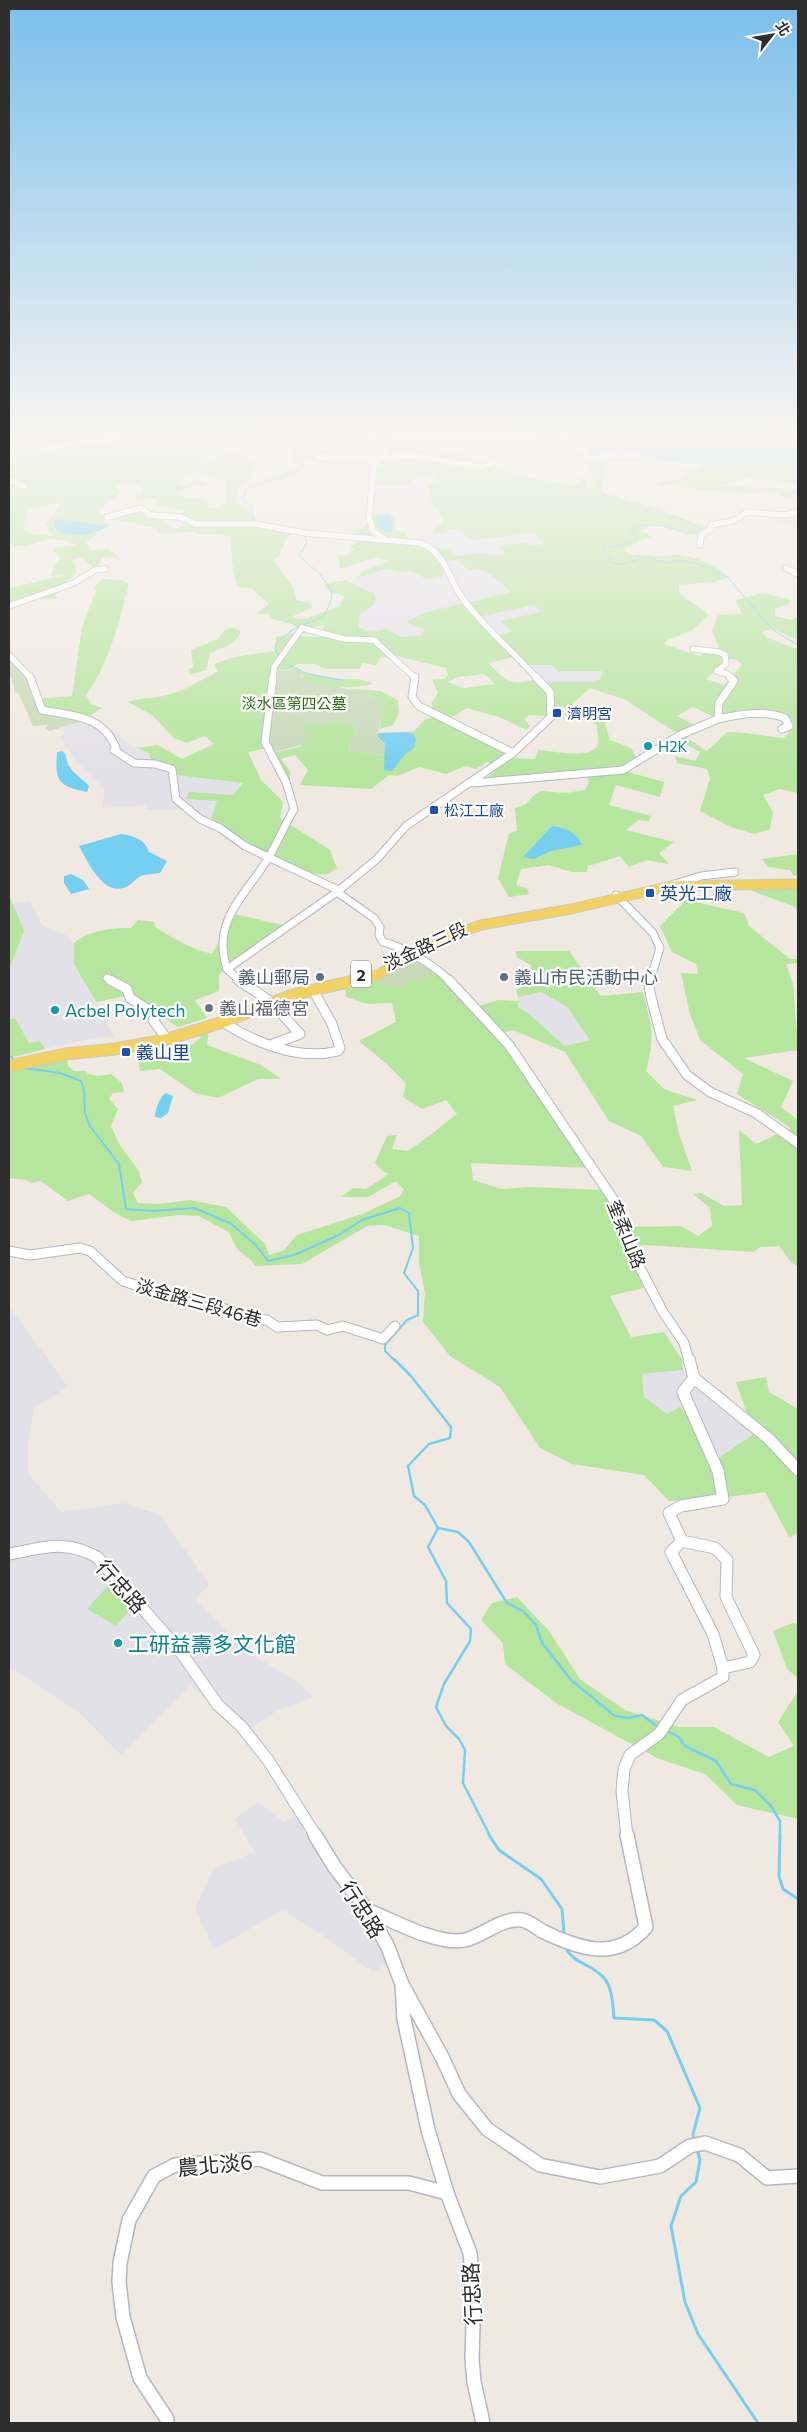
<svg xmlns="http://www.w3.org/2000/svg" width="807" height="2432" font-family="Commissioner,'Noto Sans TC',sans-serif">
<rect width="100%" height="100%" fill="#efe9e1"/>
<g fill="#e3e1e8">
<polygon points="426,474 436,474 437,482 428,484 434,510 373,514 374,485 390,484 422,476"/>
<polygon points="794,513 798,515 798,529 766,520 776,515"/>
<polygon points="450,529 461,530 474,540 535,533 543,544 532,546 518,544 512,547 501,545 504,554 498,556 481,553 454,556 418,542 418,538 434,533 444,535"/>
<polygon points="456,560 469,570 484,570 513,592 447,608 426,629 423,635 402,637 389,631 372,632 360,628 360,615 375,603 375,594 349,582 365,574 386,569 399,572 412,571 439,562"/>
<polygon points="534,605 541,612 500,621 512,631 495,636 478,617"/>
<polygon points="523,665 552,665 558,671 602,671 601,679 592,682 539,682"/>
<polygon points="89,719 103,732 113,729 130,746 149,753 152,763 176,766 178,775 243,782 233,795 186,799 217,801 211,819 194,817 183,810 146,810 145,805 102,808 105,790 76,761 61,739 67,725"/>
<polygon points="30,901 42,925 70,937 74,943 74,964 114,1037 94,1038 45,1049 40,1041 29,1043 15,1018 9,1019 9,970 24,931 12,904"/>
<polygon points="541,992 567,1007 590,1040 565,1046 529,1014 518,1007 518,997"/>
<polygon points="9,1306 68,1387 34,1408 28,1443 28,1474 62,1512 123,1503 160,1515 209,1584 196,1599 247,1652 298,1682 313,1697 275,1712 247,1731 190,1686 121,1755 80,1713 20,1673 9,1670"/>
<polygon points="683,1370 697,1390 752,1428 754,1435 717,1459 644,1397 642,1374"/>
<polygon points="258,1802 284,1822 303,1811 391,1962 373,1972 325,1937 283,1910 214,1949 195,1909 214,1868 255,1852 235,1819"/>
</g>
<g fill="#b6e59e" fill-rule="evenodd">
<path d="M9 435H375L389 438 393 442 417 449 437 447 497 466 495 468 516 475 576 486 581 484 578 477 580 476 588 483 585 488H592C595 463 571 448 550 441L543 444 538 443 540 438 536 435 549 436 588 458 648 459 694 470 703 465 757 466 769 461 798 463V483L746 478 721 486 798 489V495L791 494 794 499 780 496 779 494 762 491 757 494 683 488 676 484 659 485 658 482 685 478 687 473 666 464 656 466 654 463 609 462 603 476 602 492 632 502 658 508 692 522 705 525 710 529C690 541 683 532 664 527 656 524 648 528 640 530L651 536V538L643 539 624 550 633 555C644 553 653 557 664 556 668 556 672 554 676 555 695 555 715 565 730 577L714 582 679 585V593L709 615 691 631 667 640 664 644 700 656 719 647 712 631 718 615 742 614 736 600 763 593 792 600 789 604 775 609V616L792 620 798 616V640L773 629 762 632 768 638 798 649V793L780 789 763 795 773 812 770 829 754 834 731 827 700 811 710 779 707 769 677 763 675 756 695 761 700 752 677 740 675 732 624 699 590 688 572 704 575 709 589 707 610 711 605 724 610 740 631 748 636 757 630 763 628 772 664 782 660 797 616 785 609 805 651 816 649 821 639 820 626 830 674 842 659 853 669 864 647 860 629 867 620 856 588 866 587 872H571L549 865 521 869 516 885 527 888 529 894 509 897 498 878 509 833 517 831 515 808 526 804 534 795 542 791 566 793 585 790 589 782 586 774 485 780 499 767 487 762 476 769 466 766 446 774 419 767 397 776 389 775 371 789 300 785 308 770 295 755 281 759 290 771V782L272 753 300 747 310 735 300 727V725L324 724 336 719 357 728 348 750 350 752H364L385 756 386 763 398 764 401 756 414 748 413 734 407 732 414 731 424 720 438 715 431 704 438 693 432 680 444 679 448 676 446 668 397 656 392 659 381 657 376 665 363 663 360 669H327L315 664H297C291 671 285 671 276 670L269 748 248 752 261 780 283 802 280 818 330 850 337 869C334 870 330 873 326 874 300 878 235 834 211 819L217 801 186 799 189 792 233 795 243 783 177 775 176 766 152 763 149 753 137 748 158 745 182 759 214 744 205 736 187 743 174 738 152 715 128 702C140 697 150 699 163 696 183 692 200 681 218 671L214 666 215 664 234 657 276 651V637L292 633 300 636 319 637 325 625 300 629 292 624 272 619 269 614H256L269 604 251 588 237 587 232 563 231 536 198 534 195 532 158 534 156 528 118 520 114 521 110 518 102 520 112 525 109 526 62 519 67 535 99 533 86 543 91 551 108 548 120 558 102 557 97 570 93 572 92 566 82 557 72 559 75 562 76 573 55 593 57 599 26 597 9 603V588C28 585 45 578 64 576L62 574 51 576 54 566 60 560 59 554 53 550 58 547 77 545C71 543 61 539 54 539 40 539 23 553 9 542ZM371 442 383 446 375 462 374 485 406 487 415 477 422 476 426 474 435 475 436 482 428 484C430 498 432 509 444 517L441 526 435 528 434 533 444 535 450 529 461 530 466 537 474 540 535 533 543 544 532 546 526 543C521 543 500 545 497 547L504 551V554L498 556 481 553 454 556 450 550 408 542 406 532 396 530 395 519 390 513 373 514 365 527 353 530 352 534 358 540 350 547 354 549 350 554 338 555 337 559 339 560 340 569 376 557 389 561 361 572V574L354 579 386 569 399 572 412 571 428 580 444 576 439 562 456 560 469 570H484L512 592 427 612 406 622 424 629 423 635 402 637 386 629 372 632 359 628 360 615 375 603V594L345 580 324 584 330 593 345 595 339 607C323 609 311 622 294 618L293 616 312 608 311 603 296 600 293 587 273 559 279 557 286 538 292 535 278 524 271 526 257 523 248 509 236 502C235 489 240 486 250 479L253 468 259 467 261 464C247 454 222 446 208 461H202C219 445 270 442 292 449L294 461 298 467 263 480 272 482 296 475V473L306 466 304 462 307 461 324 462 346 457 341 452 308 449 310 445 340 448 346 444 359 446ZM195 473 209 474 224 481C229 498 225 511 206 508L209 503C197 496 185 499 176 493L191 486 210 485 195 479 185 486 178 485 185 476ZM130 482 142 488V493L136 497 138 500 154 498 157 500 154 504 184 511 182 513 148 511 145 506 101 514 98 510 119 494 120 491 114 486ZM60 502 59 508 46 524 53 536 32 534 23 529 28 510ZM168 514 192 524 173 529 156 517ZM534 605 541 612 500 621 512 631 495 636 479 617ZM515 657 523 665H552L558 671H602L601 679 592 682H540L536 679C511 687 506 680 488 663ZM730 659 737 660 742 665 724 685 706 679ZM484 674 495 684 464 688 447 682 459 677ZM548 705 564 707 567 710 565 717 589 721 597 725C597 730 599 739 598 744 593 761 550 750 538 750L535 759 507 758 511 753 449 719 467 708 499 717 527 730 530 726 524 719 529 715 546 716ZM693 707 714 717 741 710 787 713 794 725 784 738C764 736 747 732 727 732L707 751 687 738 693 724 677 716ZM552 826 582 845 551 851 547 833Z"/>
<path d="M102 579 121 580 129 583C119 622 110 662 86 695L91 704 102 708 86 718 45 712 37 699 72 696 82 627 96 590 93 588Z"/>
<path d="M231 627 241 631C236 645 223 647 210 653L206 670 190 675 188 670 193 667 191 650 218 639 225 630Z"/>
<path d="M305 673C315 673 323 677 333 678 347 681 358 676 373 684 357 689 313 689 300 679Z"/>
<polygon points="355,689 380,691 398,700 399,713 393,725 380,729 382,714 373,696 349,690"/>
<polygon points="798,854 798,875 794,876 790,870 768,867 762,859"/>
<polygon points="742,887 798,887 798,913 795,907"/>
<polygon points="9,895 24,931 9,970"/>
<path d="M686 900 744 913 749 926 790 959H798V963L786 964 793 984 798 1050 744 1058 793 1081 781 1107 798 1120V1267L791 1262 779 1246 760 1247 754 1252 644 1245 631 1247 643 1288 610 1296 631 1337 664 1332 682 1360 683 1370 642 1374 644 1397 667 1414 680 1407 691 1419 717 1459 754 1434 736 1382 766 1377 769 1392 798 1409V1533L789 1537 765 1492 720 1498 669 1501 644 1475 572 1464 540 1448 500 1387 450 1356 423 1322 425 1293 419 1263V1236L385 1225 367 1226 302 1264 255 1266C245 1250 237 1257 230 1233L199 1216 179 1215 131 1221 115 1213 89 1194 68 1201 41 1181 31 1183 26 1180 9 1178V1071L67 1058 68 1066 74 1071H86L88 1074 98 1076 111 1074 122 1083 124 1092 113 1093 109 1099 118 1109 111 1126 119 1144 139 1171 142 1182 133 1193 138 1203 160 1204 190 1200 226 1207 265 1244 269 1255 284 1250 297 1235 362 1214 399 1197 404 1190 396 1181 368 1197H341L353 1188 366 1189 389 1174 381 1170 375 1163 387 1136 397 1135 392 1149 407 1151C425 1141 440 1126 457 1114L446 1100 422 1109 403 1097 406 1084 387 1064 359 1041 396 1022 392 1003 367 1004 346 997 345 985 371 978 421 977 439 971 476 1007 498 1000 518 1001V1007L529 1014 565 1046 590 1040 567 1007 541 992 518 997 516 990 533 981 531 965 518 958 515 951H569L601 996 643 992C652 1026 655 1036 646 1071L664 1089 697 1100 673 1106 679 1134 692 1171 663 1167 641 1136 609 1121 565 1052 513 1030 499 1034 519 1059 546 1110 589 1168 471 1163 473 1180 502 1189 529 1187 605 1190 625 1227 681 1226 698 1236 712 1226 710 1208 693 1194 701 1193 724 1206 742 1205 739 1130 756 1144 791 1128 737 1094 743 1074 700 1040 690 1014 681 973 698 974 696 964 672 952 660 926Z"/>
<path d="M234 914 286 926 231 961 219 975V991L195 1000 207 1018 178 1027 134 997 127 996 96 1002 74 964V943C90 930 111 928 131 928L138 920 154 922 155 927C173 938 191 949 212 954Z"/>
<polygon points="15,1018 29,1043 40,1041 45,1049 9,1058 9,1019"/>
<path d="M209 1029 207 1045 261 1065 281 1079H258L218 1098 195 1093 160 1069 140 1071 138 1059C162 1062 185 1053 201 1037L199 1033Z"/>
<polygon points="113,1585 132,1608 116,1626 87,1609 108,1586"/>
<polygon points="517,1597 549,1631 580,1679 625,1710 679,1727 714,1727 769,1757 794,1746 778,1722 798,1691 798,1819 737,1805 705,1774 657,1758 556,1703 505,1664 503,1643 481,1620 492,1603"/>
<polygon points="793,1623 798,1624 798,1678 787,1669 773,1631"/>
</g>
<g fill="#c8d9b8">
<polygon points="9,656 24,670 39,707 89,719 50,731 45,729 48,725 33,726 19,694 15,692 12,678 9,676"/>
<path d="M294 668 305 673 300 677 303 681C319 686 376 688 381 705 384 714 380 725 378 733L385 742V756L364 752H351L348 750 357 728 336 719 321 725H300V727L310 735V741C297 748 286 748 272 753L266 743 276 670 286 671Z"/>
<polygon points="414,960 439,971 402,987 386,987 371,978"/>
</g>
<g fill="#75cff0">
<polygon points="566,435 798,435 798,462 775,462 753,465 715,466 661,461 622,449 592,457 587,449"/>
<polygon points="377,515 389,516 393,521 392,531 385,532 376,526"/>
<path d="M62 519 109 526C93 536 74 538 57 531L54 524 55 520Z"/>
<path d="M407 732 413 734 416 738 414 748C401 756 401 761 392 771L384 770 385 743 378 737V733Z"/>
<path d="M62 751 66 755C66 770 80 776 89 786L87 792C57 786 55 781 57 752Z"/>
<path d="M552 826C565 827 577 833 582 845L551 851 534 859 523 857Z"/>
<path d="M121 834C134 836 145 839 149 852L167 861 160 873C154 874 146 874 141 876 136 878 133 883 128 886 104 899 88 862 79 846Z"/>
<polygon points="71,874 83,880 89,889 71,894 64,883 64,876"/>
<path d="M166 1093 173 1096 168 1113 161 1118 155 1117C155 1110 160 1096 166 1093Z"/>
</g>
<g fill="none" stroke-linecap="round" stroke-linejoin="round">
<g stroke="#75cff0" stroke-width="1">
<polyline points="191,449 268,438 286,440 338,435"/>
<path d="M593 457 592 462 601 494 641 510 678 518 701 529C680 541 662 513 630 531L637 539 621 546 604 547 602 550 610 557V562L620 565 647 557 666 563 683 560 707 567 728 578 773 630 798 645"/>
<polyline points="256,523 251,507 243,500 246,489 263,482 289,476 302,465 300,456 288,441"/>
<polyline points="278,656 275,649 276,643 292,630 324,616 331,601 332,591 320,574 299,556 307,542 304,535"/>
<polyline points="283,660 286,662"/>
<polyline points="289,665 308,674 342,680"/>
</g>
<g stroke="#75cff0" stroke-width="2">
<polyline points="9,1055 15,1061"/>
<polyline points="24,1068 60,1073 81,1081 84,1090 85,1113 90,1126 119,1164 126,1209 153,1211 194,1208 230,1223 255,1244 268,1261 294,1255 339,1235 362,1220 400,1208 409,1213 413,1248 404,1273 418,1291 418,1315 407,1320 385,1345 385,1351 395,1361"/>
</g>
<g stroke="#75cff0" stroke-width="2.5">
<polyline points="394,1359 411,1376 451,1427 450,1438 429,1444 408,1466 414,1496 425,1505 438,1528"/>
<polyline points="438,1528 428,1547 446,1581 447,1603 471,1629 470,1641 444,1684 436,1707 446,1726 459,1739 465,1750 463,1783 490,1836"/>
<polyline points="438,1528 458,1532 469,1542 507,1603 523,1611 536,1625 542,1643 571,1680 615,1716 629,1718 642,1715 658,1727"/>
<polyline points="667,1731 679,1737 685,1746 716,1761 731,1784 755,1790 771,1806 780,1821 780,1836"/>
</g>
<g stroke="#75cff0" stroke-width="3">
<polyline points="489,1835 499,1850 541,1879 562,1909 564,1934"/>
<polyline points="780,1835 779,1876 783,1889 798,1899"/>
<path d="M565 1946C573 1966 598 1964 608 1984 613 1994 613 2007 614 2018L654 2020 667 2031 700 2108 693 2134 694 2140"/>
<polyline points="697,2149 700,2160 696,2182 681,2196 671,2226 685,2302 698,2334 758,2423"/>
</g>
<defs>
<g id="minor-far4">
<path d="M370 435 368 437C374 442 382 441 388 447L374 465 369 517 373 531 386 540"/>
<polyline points="44,447 117,439"/>
<polyline points="380,455 407,455 482,467 494,462"/>
<polyline points="318,457 376,459"/>
<polyline points="9,480 24,486"/>
<path d="M107 517 142 508 149 515 180 517 195 524H255L305 533 419 543C446 551 448 579 463 599 482 625 514 653 537 678"/>
<polyline points="700,542 700,545 701,535 711,529 711,525 733,521 747,512 784,515 798,512"/>
<polyline points="786,568 798,574"/>
<polyline points="9,606 74,583 95,570 105,569"/>
<polyline points="693,649 719,652 725,655 726,664 717,671 727,674 731,678"/>
<polyline points="9,655 31,678"/>
<polyline points="273,678 274,667 302,628 344,639 374,640 415,678"/>
</g>
<g id="minor-far3">
<path d="M30 677 42 710C73 716 103 715 116 748L114 750 134 763 155 764 172 769 176 799 200 819 220 828 245 846 338 890"/>
<polyline points="415,677 412,697 419,706 513,753"/>
<path d="M718 719C741 714 763 710 785 718L789 726 782 729"/>
<polyline points="473,783 623,770 680,735 718,719 719,703 734,681 730,677"/>
<polyline points="671,885 701,876 735,872"/>
<path d="M337 892 374 918 380 927 379 935 383 942C404 947 434 965 450 981"/>
<polyline points="616,895 653,933 660,948 650,981"/>
<path d="M227 969C211 920 246 895 269 857 278 841 285 825 294 809L286 782 265 742 273 677"/>
<polyline points="107,978 112,981"/>
<polyline points="240,981 227,969 337,892 377,859 406,826 513,753 551,717 550,692 536,677"/>
</g>
<g id="minor-far2">
<polyline points="110,980 127,989 130,998 157,1015 153,1020 164,1035"/>
<polyline points="238,980 270,1001 300,1034 273,1044"/>
<polyline points="449,980 509,1045 617,1205 637,1262 663,1312 684,1343 689,1361"/>
<polyline points="651,980 649,986 651,997 662,1039 687,1075 710,1092 756,1113 798,1143"/>
<path d="M223 1022C255 1043 300 1061 338 1051L340 1048 332 1024 313 990"/>
<polyline points="9,1251 30,1255 80,1248 90,1251 123,1281 203,1307 226,1309 251,1319 267,1320 277,1327 317,1325 327,1330 343,1326 383,1339 395,1326"/>
</g>
<g id="minor-far1">
<polyline points="689,1359 694,1378 769,1439 798,1470"/>
<polyline points="682,1541 671,1552 713,1634 723,1668"/>
<path d="M9 1554C43 1548 65 1539 97 1557L180 1651 218 1705 241 1726 268 1760 316 1836"/>
<polyline points="627,1836 622,1791 624,1769 630,1755 659,1734 682,1700 723,1677 723,1668 750,1662 754,1655 726,1597 727,1560 715,1548 682,1541 669,1513 681,1506 723,1499 718,1471 683,1392 694,1378"/>
</g>
<g id="minor">
<polyline points="315,1835 334,1866 367,1910 387,1945 402,1984 404,2019 428,2130 447,2193 470,2253 474,2293 472,2359 474,2382 483,2423"/>
<path d="M367 1910C392 1920 438 1946 465 1940 483 1936 502 1917 522 1920 530 1922 536 1927 542 1931 579 1949 616 1962 646 1927L627 1835"/>
<polyline points="404,1988 442,2057 459,2094 487,2129 540,2165 600,2177 660,2166 690,2146 705,2143 739,2155 767,2178 798,2176"/>
<polyline points="167,2423 167,2419 140,2378 123,2317 119,2282 120,2263 129,2220 154,2176 175,2165 260,2159 322,2183 409,2183 447,2193"/>
</g>
<polyline id="major-far1" points="352,981 377,975 450,936 481,925 571,909 671,886 798,884"/>
<polyline id="major" points="9,1066 65,1054 115,1049 165,1040 223,1022 292,995 357,980"/>
</defs>
<use href="#minor-far4" stroke="#b4b7c1" stroke-width="7"/>
<use href="#minor-far3" stroke="#b4b7c1" stroke-width="9"/>
<use href="#minor-far2" stroke="#b4b7c1" stroke-width="11"/>
<use href="#minor-far1" stroke="#b4b7c1" stroke-width="13"/>
<use href="#minor" stroke="#b4b7c1" stroke-width="16"/>
<use href="#major-far1" stroke="#c9c9c9" stroke-width="11"/>
<use href="#major" stroke="#c9c9c9" stroke-width="13"/>
<use href="#minor-far4" stroke="#fff" stroke-width="5.5"/>
<use href="#minor-far3" stroke="#fff" stroke-width="7"/>
<use href="#minor-far2" stroke="#fff" stroke-width="9"/>
<use href="#minor-far1" stroke="#fff" stroke-width="11"/>
<use href="#minor" stroke="#fff" stroke-width="13"/>
<use href="#major-far1" stroke="#f2d163" stroke-width="9"/>
<use href="#major" stroke="#f2d163" stroke-width="11"/>
</g>
<linearGradient id="sky" x2="0" y2="1"><stop stop-color="#7abfeb"/><stop offset="0.56" stop-color="#f8f5f2"/><stop offset="1" stop-color="#f8f5f2" stop-opacity="0"/></linearGradient>
<rect width="807" height="776" fill="url(#sky)"/>
<g fill="#1a4fb4" stroke="#fff" stroke-width="2">
<rect x="552" y="708" width="10" height="10" rx="2.5"/>
<rect x="429" y="805" width="10" height="10" rx="2.5"/>
<rect x="645" y="888" width="10" height="10" rx="2.5"/>
<rect x="121" y="1047" width="10" height="10" rx="2.5"/>
</g>
<g fill="#0f9aa8" stroke="#fff" stroke-width="2">
<circle cx="648" cy="746" r="5"/>
<circle cx="55" cy="1010" r="5"/>
<circle cx="118" cy="1643" r="5"/>
</g>
<g fill="#5c6f8a" stroke="#fff" stroke-width="2">
<circle cx="320" cy="977" r="5"/>
<circle cx="504" cy="977" r="5"/>
</g>
<circle fill="#6b7280" stroke="#fff" stroke-width="2" cx="209" cy="1008" r="5"/>
<g text-anchor="middle" dominant-baseline="central" stroke-width="4.5" stroke-linejoin="round" paint-order="stroke">
<g font-size="15" fill="#2c6e1b" stroke="#fff">
<text x="294" y="703">淡水區第四公墓</text>
</g>
<g font-size="15" fill="#164399" stroke="#fff" text-anchor="start">
<text x="567" y="713">濟明宮</text>
<text x="444" y="810">松江工廠</text>
</g>
<g font-size="15" fill="#0d838f" stroke="#fff" text-anchor="start">
<text x="658" y="746">H2K</text>
</g>
<rect fill="#fff" stroke="#6d6d6d" stroke-width="1" x="351" y="960.5" width="20" height="27" rx="4"/>
<g font-size="16" font-weight="bold" fill="#2e2e2e">
<text x="361" y="974">2</text>
</g>
<g font-size="18" fill="#164399" stroke="#fff" text-anchor="start">
<text x="660" y="893">英光工廠</text>
<text x="136" y="1052">義山里</text>
</g>
<g font-size="18" fill="#2e2e2e" stroke="#fff">
<text transform="translate(425 946) rotate(-25)">淡金路三段</text>
<text transform="translate(627 1234) rotate(68)">奎柔山路</text>
<text transform="translate(199 1302) rotate(16)">淡金路三段46巷</text>
</g>
<g font-size="18" fill="#4e5e75" stroke="#fff" text-anchor="end">
<text x="310" y="977">義山郵局</text>
<text x="514" y="977" text-anchor="start">義山市民活動中心</text>
</g>
<g font-size="18" fill="#5b616d" stroke="#fff" text-anchor="start">
<text x="219" y="1008">義山福德宮</text>
</g>
<g font-size="18" fill="#0d838f" stroke="#fff" text-anchor="start">
<text x="65" y="1010">Acbel Polytech</text>
</g>
<g font-size="21" fill="#2e2e2e" stroke="#fff">
<text transform="translate(122 1586) rotate(48)">行忠路</text>
<text transform="translate(363 1909) rotate(57)">行忠路</text>
<text transform="translate(215 2164) rotate(-5)">農北淡6</text>
<text transform="translate(471 2294) rotate(-93)">行忠路</text>
</g>
<g font-size="21" fill="#0d838f" stroke="#fff" text-anchor="start">
<text x="128" y="1643">工研益壽多文化館</text>
</g>
</g>
<rect width="807" height="2432" fill="none" stroke="#2e2e2e" stroke-width="20"/>
<g transform="translate(772 35) rotate(59)" stroke="#ffffff" stroke-width="4" paint-order="stroke">
<path d="M0-4L9 19L0 12L-9 19Z" fill="#2e2e2e"/>
<text y="-8" font-size="14" font-weight="bold" text-anchor="middle" fill="#2e2e2e">北</text>
</g>
</svg>
